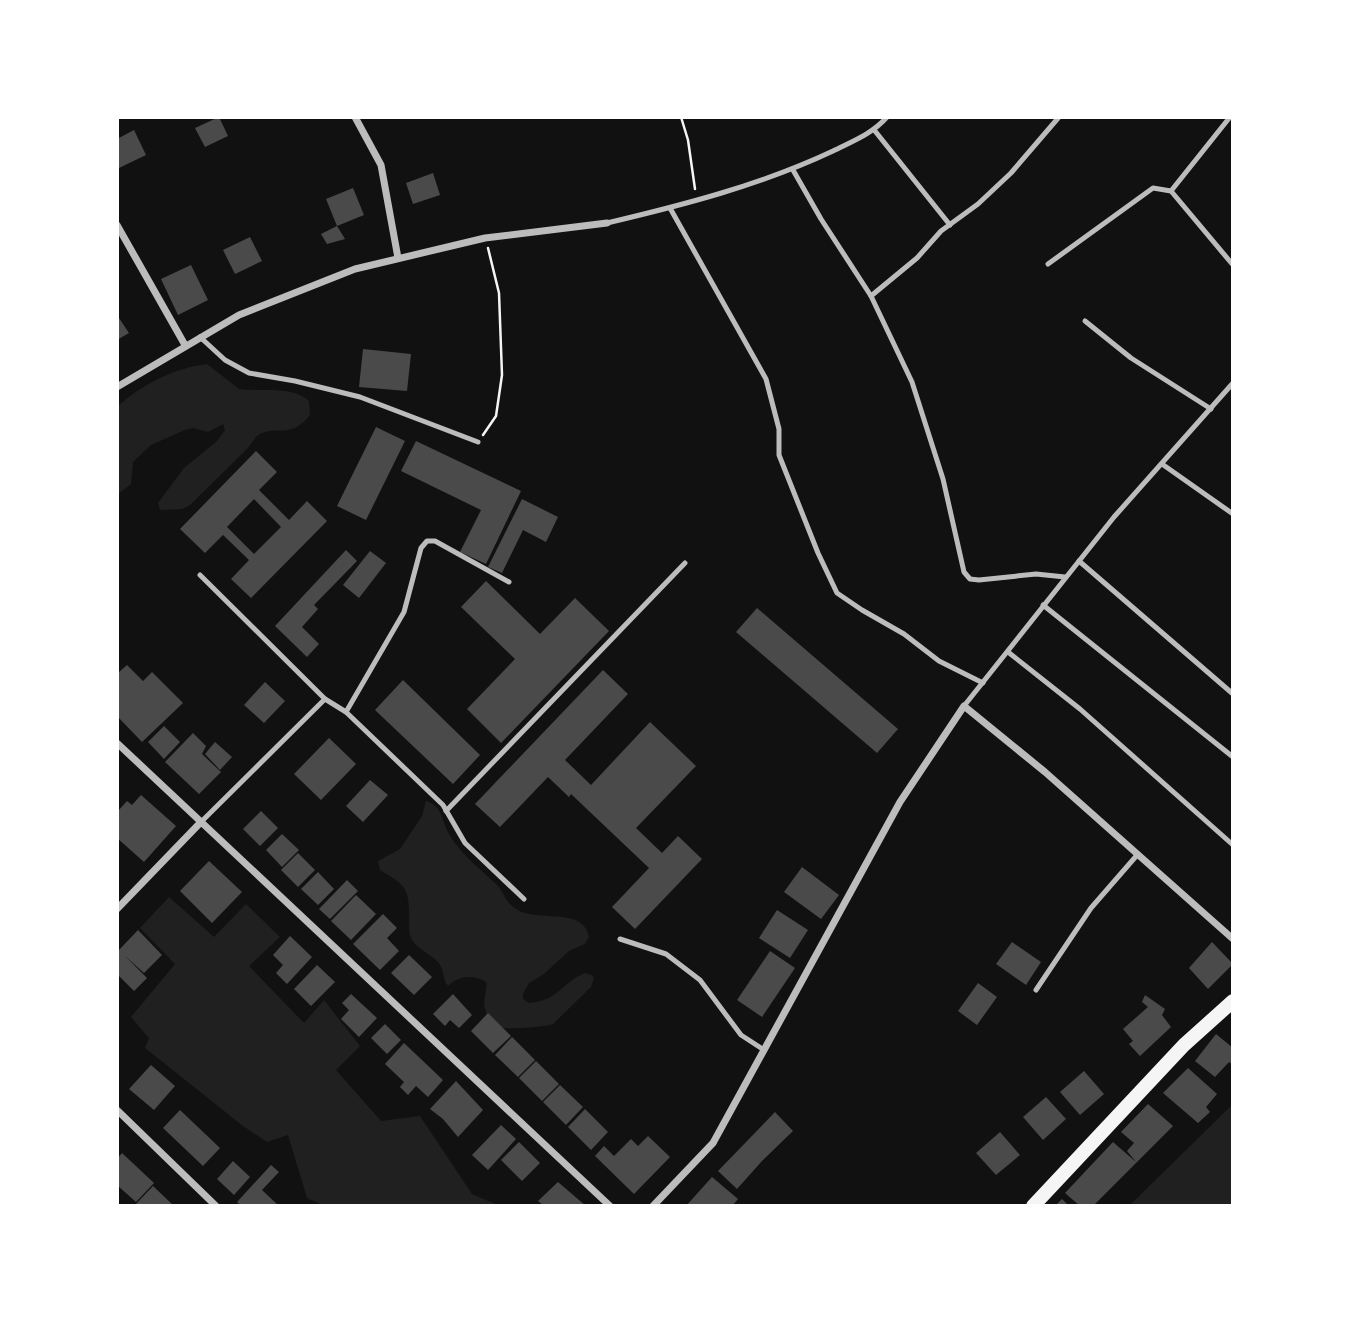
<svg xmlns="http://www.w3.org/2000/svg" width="1350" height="1323" font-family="Helvetica,sans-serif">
<rect width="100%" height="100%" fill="#111"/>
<g fill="#202020">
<path d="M207 364 239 389C260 392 293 385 309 401L310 415C290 441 275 423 257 436L248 448 190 505 182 509 160 510 158 503 184 468 217 441 225 430 223 424 208 432 193 428 185 430 151 445 133 462 131 484 117 495V407C141 385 174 368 207 364Z"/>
<path d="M426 801C442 806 441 818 447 830 458 853 481 869 498 886 503 892 505 899 510 904 530 927 583 903 589 937L585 944 569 951 544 974 529 983 523 994V999L529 1003C558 1001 561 983 585 973L592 975 594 978 591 987 553 1024C546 1027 504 1030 498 1027 493 1024 486 1015 485 1009 482 999 488 991 486 982 474 974 458 976 448 986 442 979 445 969 437 961 429 953 413 947 410 935 408 928 410 919 409 912 409 884 400 883 380 870L378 861 400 849 422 816Z"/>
<polygon points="169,897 214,937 246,904 280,937 249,966 304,1023 324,1000 360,1046 336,1070 381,1121 420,1116 472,1194 500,1206 325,1206 307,1198 288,1135 267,1142 243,1126 145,1048 149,1038 131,1017 175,964 140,928"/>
<polygon points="1233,1104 1233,1206 1129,1206"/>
</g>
<g fill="#4a4a4a" fill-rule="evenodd">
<polygon points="219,117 228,136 205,147 195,128"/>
<polygon points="134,130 146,155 119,168 117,139"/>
<polygon points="433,173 440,195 413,204 406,183"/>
<polygon points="353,188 364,215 337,226 345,239 327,244 321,234 337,226 326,199"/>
<polygon points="250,237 262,261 235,274 223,250"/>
<polygon points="191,265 208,300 178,315 161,279"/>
<polygon points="117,315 129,333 117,340"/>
<polygon points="363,349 411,354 407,391 359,387"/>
<polygon points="376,427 405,441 366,520 337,506"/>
<polygon points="416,441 521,491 486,564 460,552 481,510 401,471"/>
<path d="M256 451 277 472 259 490 289 520 307 501 327 521 251 598 231 579 249 560 223 535 205 553 180 529ZM254 499 281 527 254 554 227 527Z"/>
<polygon points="522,499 558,517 546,542 523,530 502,573 488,567"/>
<polygon points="346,550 357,561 314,605 318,609 302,627 319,644 307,657 275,626"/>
<polygon points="370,551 386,563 359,598 343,585"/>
<polygon points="486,581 540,634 575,598 609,631 501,743 467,709 515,659 461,607"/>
<polygon points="757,608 898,729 877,753 736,632"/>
<polygon points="127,665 143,681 152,672 183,703 142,742 117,716 117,670 119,672"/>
<polygon points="603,670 628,694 565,760 591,785 650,722 696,766 636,828 662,853 678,836 702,859 635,929 612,907 649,868 571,794 569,797 548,777 500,827 475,804"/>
<polygon points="403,680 480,755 453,784 375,710"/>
<polygon points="265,682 285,701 264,723 244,705"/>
<polygon points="164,726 180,742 164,759 148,742"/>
<polygon points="193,733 206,746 202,754 221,772 199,794 165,762"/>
<polygon points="329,738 356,764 321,800 294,774"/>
<polygon points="215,742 232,757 220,770 205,754"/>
<polygon points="370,780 388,795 363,822 346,806"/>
<polygon points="141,795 176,826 144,862 117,838 117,812 127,801 132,805"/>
<polygon points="261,811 278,828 260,846 243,829"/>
<polygon points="282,834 299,850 282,867 266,850"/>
<polygon points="298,853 315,870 298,887 281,870"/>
<polygon points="209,861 242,892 212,923 180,891"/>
<polygon points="802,867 839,895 821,919 784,892"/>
<polygon points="318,872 334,889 318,905 301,889"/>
<polygon points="347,880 358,891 330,919 319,909"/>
<polygon points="356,895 376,914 351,940 331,921"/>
<polygon points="777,910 808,930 790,958 759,938"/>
<polygon points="383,914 397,928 387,938 399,951 380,970 353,944"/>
<polygon points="138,930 162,955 144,973 124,955 147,978 134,991 117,974 117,948 119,950"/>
<polygon points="290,936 312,957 287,984 276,973 283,965 273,955"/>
<polygon points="1012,942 1041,962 1026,985 996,964"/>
<polygon points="1212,942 1233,964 1208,989 1189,968"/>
<polygon points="770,951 795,968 762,1017 737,1000"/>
<polygon points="409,955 432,977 414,995 391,973"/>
<polygon points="317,965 335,982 311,1006 294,989"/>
<polygon points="978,983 997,997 977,1025 958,1011"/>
<polygon points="351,994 377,1018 359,1037 341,1019 349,1010 342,1003"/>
<polygon points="453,994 472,1015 459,1028 450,1020 445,1026 433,1014"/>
<polygon points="1145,995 1165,1009 1162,1015 1171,1027 1140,1056 1129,1044 1133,1041 1123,1029 1148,1007 1142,1002"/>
<polygon points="488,1013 511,1036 493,1053 471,1031"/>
<polygon points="385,1024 401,1040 387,1054 371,1038"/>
<polygon points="1216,1034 1233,1048 1233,1065 1229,1062 1215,1077 1195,1061"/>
<polygon points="512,1037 535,1060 518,1077 495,1055"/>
<polygon points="404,1043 443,1080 428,1097 416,1086 408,1095 400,1087 404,1082 385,1064"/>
<polygon points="536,1061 559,1084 542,1101 519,1078"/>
<polygon points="151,1065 175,1086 154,1110 129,1089"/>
<polygon points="1188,1068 1217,1094 1206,1107 1210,1112 1198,1123 1163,1093"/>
<polygon points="1084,1071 1104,1094 1080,1115 1060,1092"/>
<polygon points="456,1081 483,1110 458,1137 443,1119 430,1109"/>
<polygon points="560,1085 583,1107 566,1125 543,1102"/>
<polygon points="1046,1097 1066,1119 1043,1140 1023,1117"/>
<polygon points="1148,1104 1173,1126 1093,1206 1080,1206 1065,1193 1113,1142 1136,1162 1127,1151 1134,1143 1121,1132"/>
<polygon points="585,1109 608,1132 591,1150 568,1127"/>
<polygon points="180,1110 220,1148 203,1166 163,1128"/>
<polygon points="775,1112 793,1131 762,1161 737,1189 718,1171"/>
<polygon points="501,1125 516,1139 488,1170 472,1155"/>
<polygon points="1000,1132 1020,1155 996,1175 976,1153"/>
<polygon points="648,1136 670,1157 634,1194 595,1156 604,1146 614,1156 631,1139 638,1146"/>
<polygon points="519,1142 540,1163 522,1181 501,1160"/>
<polygon points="122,1153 154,1183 136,1202 117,1185 117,1159"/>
<polygon points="233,1161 250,1177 234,1195 217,1179"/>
<polygon points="271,1165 279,1172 262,1190 279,1206 241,1206 237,1202"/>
<polygon points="712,1177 738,1199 732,1206 686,1206"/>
<polygon points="558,1182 586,1206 544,1206 538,1201"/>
<polygon points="153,1186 174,1206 134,1206"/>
<polygon points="1062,1199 1069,1206 1055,1206"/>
</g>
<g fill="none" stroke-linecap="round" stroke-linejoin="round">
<g stroke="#f5f5f5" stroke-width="2.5">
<polyline points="681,117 688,140 695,189"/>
<polyline points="483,435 496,416 502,375 499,293 488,248"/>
</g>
<g stroke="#bcbcbc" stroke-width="5">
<polyline points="875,131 950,225"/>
<polyline points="793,170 821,219 871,296 912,382 943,479 964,572 970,579 979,580 1036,574 1065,577"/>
<polyline points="1171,191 1230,117"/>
<polyline points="670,208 766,379 779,429 779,455 818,553 837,593 862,610 904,634 939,661 983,683"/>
<path d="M607 223C683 205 761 185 833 151 853 141 872 134 887 117"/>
<polyline points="1048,264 1153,188 1171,191 1233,265"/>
<polyline points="871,296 917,258 941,231 978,204 1011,173 1059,117"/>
<polyline points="1085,321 1131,358 1211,409"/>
<polyline points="200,337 225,360 249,373 295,381 360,397 478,442"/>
<polyline points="1162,464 1233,514"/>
<polyline points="1079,561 1233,694"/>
<polyline points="200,575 325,699"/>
<polyline points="1043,605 1233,757"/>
<polyline points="1008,652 1080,709 1233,845"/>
<polyline points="964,706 1114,517 1233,383"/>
<polyline points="346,712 404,612 421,548 427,541 435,541 509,582"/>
<polyline points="446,811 685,563"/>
<polyline points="200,823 325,699 346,712 443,805 465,843 524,899"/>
<polyline points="620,939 666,954 700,980 741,1035 764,1050"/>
<polyline points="1036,990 1091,908 1138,854"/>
</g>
<g stroke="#bcbcbc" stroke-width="7">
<polyline points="355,117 381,165 398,258"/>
<polyline points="117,225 185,345"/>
<polyline points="117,387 239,315 355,269 485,238 607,223"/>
<polyline points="117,743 610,1206"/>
<polyline points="117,909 200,823"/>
<polyline points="117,1110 216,1206"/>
<polyline points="653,1206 713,1143 900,802 964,706 1045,772 1233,939"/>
</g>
<polyline stroke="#f5f5f5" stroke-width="14" points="1033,1206 1184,1045 1233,1001"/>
</g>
<rect width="1350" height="1323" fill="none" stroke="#ffffff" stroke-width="238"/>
</svg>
